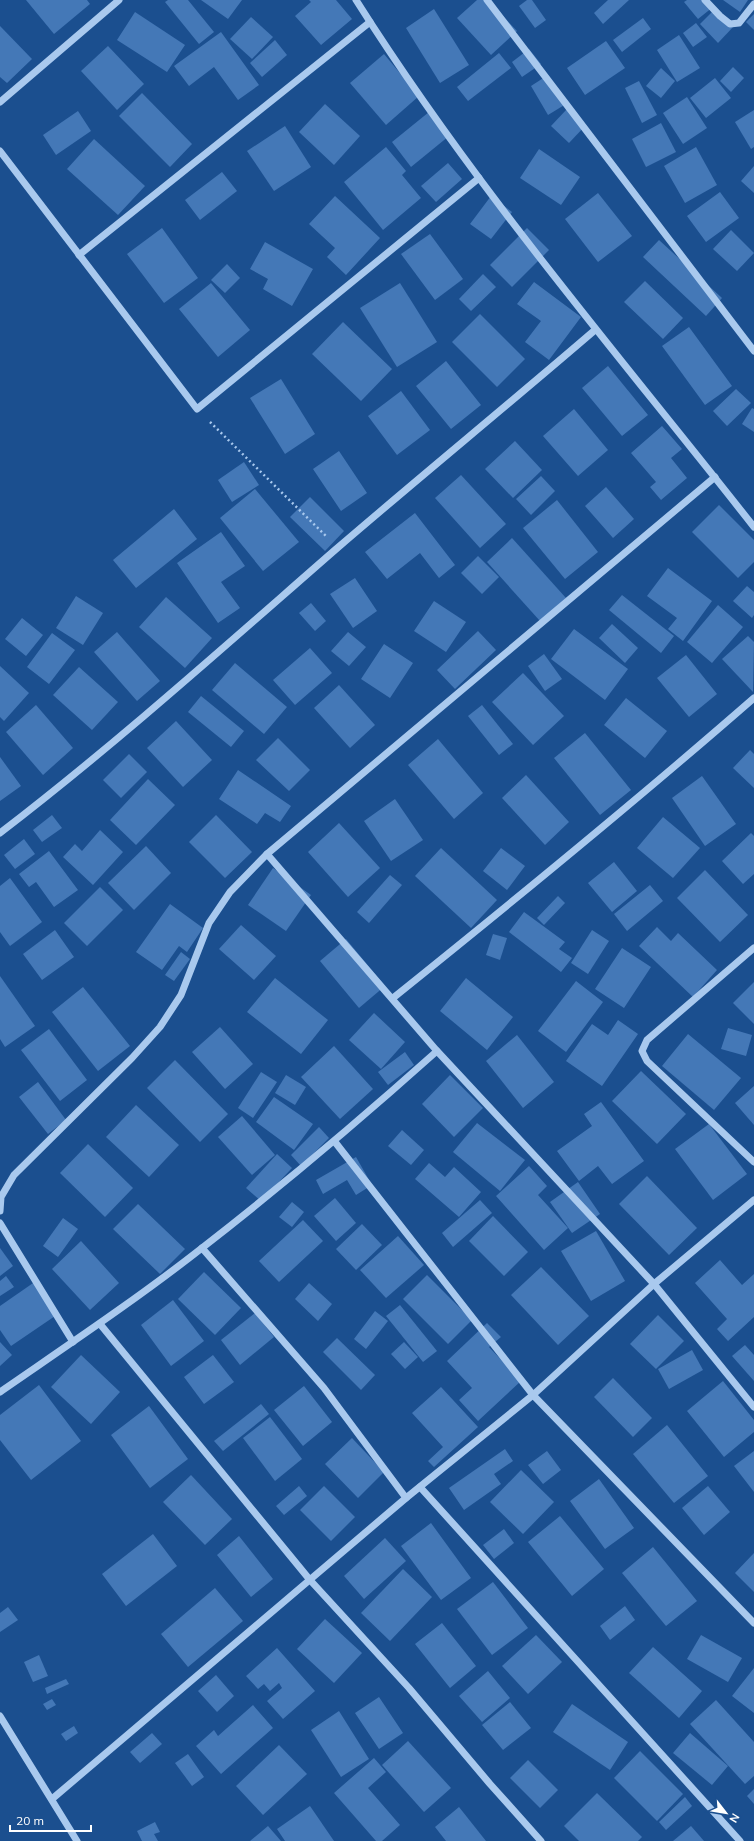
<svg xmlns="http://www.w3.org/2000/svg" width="754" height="1841" font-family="Mulish,sans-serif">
<rect width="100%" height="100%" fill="#1b4f8f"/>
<g fill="#4478b7">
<polygon points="26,0 87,0 90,4 54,34"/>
<polygon points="168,0 188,0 214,32 199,44 165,2"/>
<polygon points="201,0 242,0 228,19"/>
<polygon points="309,0 336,0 352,19 321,45 295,16 311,2"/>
<polygon points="477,0 488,0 517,31 491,55 457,18"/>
<polygon points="527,0 532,0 546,20 535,28 519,6"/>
<polygon points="608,0 629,0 603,24 594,13"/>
<polygon points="687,0 707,0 713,7 698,19 684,2"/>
<polygon points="723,0 748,0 740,12"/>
<polygon points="716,8 734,26 718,43 700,24"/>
<polygon points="434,9 469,65 440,83 406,28"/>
<polygon points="135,12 185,45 167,72 117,40"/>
<polygon points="754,14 754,30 746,22"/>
<polygon points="251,17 273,37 252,59 230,39"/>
<polygon points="643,18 651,29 622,52 613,40"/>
<polygon points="696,23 707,37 693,47 683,33"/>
<polygon points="0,26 32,59 7,83 0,77"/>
<polygon points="221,32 259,85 238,100 214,67 189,86 174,66"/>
<polygon points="679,35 700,68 677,82 657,50"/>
<polygon points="275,40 287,55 262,77 250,63"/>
<polygon points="606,41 625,68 585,95 567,68"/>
<polygon points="108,46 144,84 117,110 81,71"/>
<polygon points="529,49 541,64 522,77 512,62"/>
<polygon points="499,53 511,68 468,101 457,87"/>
<polygon points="384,54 419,96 386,125 350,83"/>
<polygon points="733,67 744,78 731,92 720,81"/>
<polygon points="661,68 675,81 661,98 646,86"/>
<polygon points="548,75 566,104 548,115 531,86"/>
<polygon points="715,78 731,98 706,118 690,98"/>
<polygon points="639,81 657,115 642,123 625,88"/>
<polygon points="142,93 192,144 170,167 119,116"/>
<polygon points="687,97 707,128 683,144 663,113"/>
<polygon points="325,104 360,136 334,165 299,132"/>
<polygon points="567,109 585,126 569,143 551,126"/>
<polygon points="754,110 754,147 751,149 735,122"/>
<polygon points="78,111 91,131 56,155 43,135"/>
<polygon points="429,112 449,136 411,167 392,142"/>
<polygon points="661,123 676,152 646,167 632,139"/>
<polygon points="285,126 311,167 274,191 247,151"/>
<polygon points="94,139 145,186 118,215 67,169"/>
<polygon points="386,147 406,171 402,175 421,198 383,230 344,182"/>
<polygon points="696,147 717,185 685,203 664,166"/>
<polygon points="539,149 580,177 561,205 520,178"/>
<polygon points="448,163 462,179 436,202 421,186"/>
<polygon points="754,166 754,193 741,181"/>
<polygon points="222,172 237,191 200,220 185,200"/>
<polygon points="720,192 739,218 706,242 687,216"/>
<polygon points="598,193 632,236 598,262 565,219"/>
<polygon points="335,196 380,238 346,275 327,257 335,248 309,224"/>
<polygon points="491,196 512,212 491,239 470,224"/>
<polygon points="162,228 198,278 164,303 127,254"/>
<polygon points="527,228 549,250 512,287 490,265"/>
<polygon points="731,230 754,253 737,271 713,249"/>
<polygon points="430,234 463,279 435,300 401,254"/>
<polygon points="659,240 722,298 706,316 643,257"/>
<polygon points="265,242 313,269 292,306 263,289 268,279 250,269"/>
<polygon points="227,264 240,278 225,293 211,280"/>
<polygon points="483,274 496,287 471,311 459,299"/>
<polygon points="645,281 683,318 663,339 624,302"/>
<polygon points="534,282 581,317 549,360 525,342 541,321 517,304"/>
<polygon points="211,283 250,330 218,357 179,309"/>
<polygon points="400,283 437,342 397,367 360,308"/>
<polygon points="480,314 525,359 497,387 452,342"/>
<polygon points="343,322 392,369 361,401 312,354"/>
<polygon points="689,327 732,386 705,405 662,346"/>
<polygon points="446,361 481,405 451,429 416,386"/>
<polygon points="608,366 648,415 622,436 582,388"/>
<polygon points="281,379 315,434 285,454 250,398"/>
<polygon points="736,389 751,403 727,426 713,411"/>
<polygon points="401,391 430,430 397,455 368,416"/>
<polygon points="752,408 754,409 754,432 742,424"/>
<polygon points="574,409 608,450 578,476 543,436"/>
<polygon points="662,426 682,449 671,458 687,478 661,500 650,487 656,482 631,453"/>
<polygon points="515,441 542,470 513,498 485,469"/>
<polygon points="339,451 367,493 341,511 313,469"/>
<polygon points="244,462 259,485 232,502 218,480"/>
<polygon points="461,475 506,524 480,548 435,498"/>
<polygon points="541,476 555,491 531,515 516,499"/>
<polygon points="606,487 634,519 613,538 585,506"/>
<polygon points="255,489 299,542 263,571 220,518"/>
<polygon points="310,497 344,531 325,551 290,517"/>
<polygon points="557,500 598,552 565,579 523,528"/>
<polygon points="719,505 754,540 754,562 738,578 692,532"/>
<polygon points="174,509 197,539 136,588 113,560"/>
<polygon points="415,513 455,565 439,578 420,553 387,579 365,552"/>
<polygon points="221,532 245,566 221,582 240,608 218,623 177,563"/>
<polygon points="512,538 566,598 540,621 487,562"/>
<polygon points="478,556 499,577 482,594 461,573"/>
<polygon points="668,568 712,601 683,641 668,629 677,618 647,596"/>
<polygon points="355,578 377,611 353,628 330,594"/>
<polygon points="747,586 754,592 754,615 752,618 733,601"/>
<polygon points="622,595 674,636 661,653 609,610"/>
<polygon points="76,596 103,613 83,645 56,628"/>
<polygon points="166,597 212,638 185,668 139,627"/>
<polygon points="434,601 466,622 446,652 414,631"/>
<polygon points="311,603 326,621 315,631 299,613"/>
<polygon points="718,605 743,627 712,663 687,642"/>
<polygon points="22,618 43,635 26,656 5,639"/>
<polygon points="612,624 638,648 625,663 599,638"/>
<polygon points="574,629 628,669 605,700 551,659"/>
<polygon points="478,631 496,650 455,689 437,670"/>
<polygon points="117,632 160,681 137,701 94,652"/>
<polygon points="348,632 366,647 349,666 331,651"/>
<polygon points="52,633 75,650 49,684 27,667"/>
<polygon points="748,636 754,642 753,692 722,659"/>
<polygon points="384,644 413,663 390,698 361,679"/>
<polygon points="310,648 332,673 295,705 273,680"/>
<polygon points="544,654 562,679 545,691 528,666"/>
<polygon points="686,655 717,694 689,717 657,678"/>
<polygon points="235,663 287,707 264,734 212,690"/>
<polygon points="0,666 29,693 4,721 0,717"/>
<polygon points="79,667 118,702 92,730 53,695"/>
<polygon points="523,673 564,716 533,745 492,702"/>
<polygon points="339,685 375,725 350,748 314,708"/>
<polygon points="201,696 244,731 231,747 188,712"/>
<polygon points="626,698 667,731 645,758 604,725"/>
<polygon points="36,705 73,748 43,775 6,732"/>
<polygon points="482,705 513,744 499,755 468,716"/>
<polygon points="176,721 212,760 183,787 147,748"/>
<polygon points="585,733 631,790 600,815 554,758"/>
<polygon points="278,738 310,770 289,791 256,760"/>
<polygon points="438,739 483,793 454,819 408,765"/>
<polygon points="750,750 754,754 754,788 733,768"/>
<polygon points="129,754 147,772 121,798 103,780"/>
<polygon points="0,757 21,786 0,801"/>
<polygon points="238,770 291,806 280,822 265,813 257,824 219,799"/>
<polygon points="526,775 569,822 545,845 502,798"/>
<polygon points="702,776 736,824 705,846 672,798"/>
<polygon points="148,779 175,805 136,845 110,820"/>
<polygon points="395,799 423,840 391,861 364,821"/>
<polygon points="52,815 62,828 42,842 33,830"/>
<polygon points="216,815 252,852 225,878 189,842"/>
<polygon points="663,817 700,848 673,878 637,848"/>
<polygon points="339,823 380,868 348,897 308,852"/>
<polygon points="100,830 123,852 93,885 63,857 75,844 82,851"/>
<polygon points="751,833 754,836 754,874 743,884 722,861"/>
<polygon points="24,839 35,854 15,869 4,855"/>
<polygon points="146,846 171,873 134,910 108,883"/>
<polygon points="441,848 497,900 471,928 415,876"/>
<polygon points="501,848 525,866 507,890 483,871"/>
<polygon points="49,851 78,890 54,907 36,882 29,887 19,874"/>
<polygon points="614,862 637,891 612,912 588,883"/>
<polygon points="273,868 311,895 286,931 248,905"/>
<polygon points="705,870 748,915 720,942 677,898"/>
<polygon points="390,875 402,885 369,923 357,912"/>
<polygon points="10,878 42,922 10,946 0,932 0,886"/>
<polygon points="650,885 663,901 627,931 614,914"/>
<polygon points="100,887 123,910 87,946 64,923"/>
<polygon points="558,896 565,903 544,925 537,918"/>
<polygon points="170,904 203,928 187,952 179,946 162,970 136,952"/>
<polygon points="524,912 565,942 559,949 572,958 561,972 509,932"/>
<polygon points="241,925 276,956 254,980 219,949"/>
<polygon points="657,927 671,941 678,933 717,970 693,997 639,946"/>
<polygon points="55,930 74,957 42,980 23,954"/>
<polygon points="592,930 609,941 588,974 571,963"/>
<polygon points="493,934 507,938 500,960 486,955"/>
<polygon points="346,939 385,986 359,1008 320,961"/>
<polygon points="622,948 651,967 624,1008 595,989"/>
<polygon points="181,952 190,959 174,981 165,975"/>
<polygon points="0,976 35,1026 5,1047 0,1039"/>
<polygon points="275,978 328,1020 301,1054 247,1012"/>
<polygon points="466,978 513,1017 487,1050 440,1011"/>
<polygon points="576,981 603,1002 566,1052 538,1031"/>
<polygon points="754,982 754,1024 733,1003"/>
<polygon points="83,987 130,1046 98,1071 52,1012"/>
<polygon points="374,1013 405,1042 381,1069 349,1040"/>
<polygon points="618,1020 638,1034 602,1086 566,1061 592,1024 608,1035"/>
<polygon points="220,1027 253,1064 225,1089 192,1052"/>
<polygon points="728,1028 752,1035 746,1056 721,1049"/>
<polygon points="49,1029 87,1080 60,1101 21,1050"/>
<polygon points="688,1034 741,1078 714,1110 662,1066"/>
<polygon points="517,1035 554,1082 523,1108 486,1061"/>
<polygon points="334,1046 373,1089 340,1119 301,1077"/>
<polygon points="405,1052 414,1065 388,1085 378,1072"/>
<polygon points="175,1060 228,1114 200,1142 147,1088"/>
<polygon points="641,1071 686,1114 657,1144 612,1101"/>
<polygon points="261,1072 277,1082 253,1118 238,1108"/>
<polygon points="286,1075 306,1087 295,1105 275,1093"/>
<polygon points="450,1075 483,1108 454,1137 422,1104"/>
<polygon points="38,1082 66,1120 48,1134 19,1097"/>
<polygon points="754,1086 754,1125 735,1103"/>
<polygon points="274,1097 313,1124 294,1150 256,1122"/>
<polygon points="601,1102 644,1161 612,1184 598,1166 579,1181 557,1151 592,1126 584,1114"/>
<polygon points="136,1105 179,1145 149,1177 106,1137"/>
<polygon points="242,1116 275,1155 252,1175 218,1137"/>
<polygon points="477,1123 525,1160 500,1191 453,1152"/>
<polygon points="709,1124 747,1174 713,1200 675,1149"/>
<polygon points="319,1127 329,1138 301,1166 291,1155"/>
<polygon points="402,1130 424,1150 411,1165 388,1146"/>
<polygon points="88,1144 133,1188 105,1217 60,1173"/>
<polygon points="277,1154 292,1168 261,1201 246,1188"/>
<polygon points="356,1157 372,1185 356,1195 347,1180 323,1194 316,1180"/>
<polygon points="429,1163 445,1177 454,1167 481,1192 459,1217 415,1179"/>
<polygon points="529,1166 547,1186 538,1195 568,1228 544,1250 496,1196"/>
<polygon points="647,1176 697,1228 669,1255 619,1204"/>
<polygon points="578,1182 600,1214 572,1233 550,1202"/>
<polygon points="335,1198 356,1223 336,1241 314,1216"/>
<polygon points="480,1200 492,1213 453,1247 442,1233"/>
<polygon points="292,1202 304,1212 292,1227 279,1217"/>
<polygon points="138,1204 185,1249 160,1274 113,1229"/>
<polygon points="493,1216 528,1252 504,1276 469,1241"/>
<polygon points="63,1218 78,1229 58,1257 43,1246"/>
<polygon points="303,1220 323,1241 279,1282 259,1261"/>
<polygon points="362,1224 382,1245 356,1270 336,1249"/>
<polygon points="596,1231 625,1281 591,1301 561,1251"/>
<polygon points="398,1236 424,1265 386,1298 360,1270"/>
<polygon points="81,1241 119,1283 90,1310 52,1269"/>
<polygon points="0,1248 13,1266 0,1276"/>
<polygon points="720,1260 742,1285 754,1274 754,1317 728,1341 717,1329 727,1319 695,1283"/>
<polygon points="541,1267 589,1316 558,1345 511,1295"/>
<polygon points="204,1272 241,1308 215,1335 178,1299"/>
<polygon points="427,1275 472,1320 448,1344 403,1299"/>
<polygon points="6,1276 14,1287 0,1296 0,1281"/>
<polygon points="36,1281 58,1314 11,1346 0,1330 0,1306"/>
<polygon points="309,1283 332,1304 318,1321 295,1299"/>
<polygon points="173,1300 204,1341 171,1366 141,1325"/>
<polygon points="400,1305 437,1351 423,1362 386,1316"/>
<polygon points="375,1311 388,1321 366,1349 354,1339"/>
<polygon points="255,1313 274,1337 240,1365 221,1340"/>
<polygon points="658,1315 684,1341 656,1369 630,1344"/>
<polygon points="487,1323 501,1337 489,1347 521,1381 478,1421 459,1400 472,1388 447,1361"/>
<polygon points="337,1338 375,1375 361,1390 323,1352"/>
<polygon points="0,1342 12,1355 0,1366"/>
<polygon points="404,1342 418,1357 405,1369 391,1354"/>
<polygon points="745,1345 754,1355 754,1381 732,1356"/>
<polygon points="692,1350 703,1370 669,1389 658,1369"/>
<polygon points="81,1355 120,1392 91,1424 51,1387"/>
<polygon points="213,1355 234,1382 204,1404 184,1377"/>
<polygon points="613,1378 652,1418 633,1437 594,1397"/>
<polygon points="723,1381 754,1420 754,1432 724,1457 687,1411"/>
<polygon points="39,1385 81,1441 31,1480 0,1440 0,1415"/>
<polygon points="304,1386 332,1422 303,1446 274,1410"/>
<polygon points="441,1387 478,1427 434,1467 428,1461 443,1447 412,1413"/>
<polygon points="261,1404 269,1414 223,1451 214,1441"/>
<polygon points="149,1406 188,1459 150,1488 111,1435"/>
<polygon points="270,1417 302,1459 275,1481 243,1438"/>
<polygon points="667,1425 708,1476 674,1503 633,1454"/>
<polygon points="352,1438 384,1472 358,1498 325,1464"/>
<polygon points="505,1449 513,1461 494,1474 501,1484 464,1510 449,1488"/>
<polygon points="547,1451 561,1470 543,1484 528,1465"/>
<polygon points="754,1451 754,1492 734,1466"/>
<polygon points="521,1470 554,1502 523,1534 490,1502"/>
<polygon points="191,1475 232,1519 205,1545 163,1502"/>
<polygon points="599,1479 634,1528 605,1549 570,1501"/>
<polygon points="299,1486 307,1496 284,1515 276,1506"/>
<polygon points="324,1486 355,1517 331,1541 300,1510"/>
<polygon points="708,1486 730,1512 704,1535 682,1508"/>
<polygon points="560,1516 604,1569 572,1596 528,1542"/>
<polygon points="431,1523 471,1578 441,1600 401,1546"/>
<polygon points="504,1529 514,1543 494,1559 483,1545"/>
<polygon points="153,1534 177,1566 126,1606 102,1574"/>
<polygon points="239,1536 273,1579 251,1597 217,1555"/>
<polygon points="385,1538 406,1561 364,1599 344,1576"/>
<polygon points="653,1547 697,1601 666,1626 622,1573"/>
<polygon points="754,1553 754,1592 735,1573"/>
<polygon points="403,1569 432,1597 390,1641 361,1613"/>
<polygon points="493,1582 528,1628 492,1655 457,1609"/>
<polygon points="215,1588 243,1621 188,1667 161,1634"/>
<polygon points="625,1606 635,1620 610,1640 600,1626"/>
<polygon points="8,1607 18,1620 0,1632 0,1613"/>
<polygon points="325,1619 362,1653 334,1683 297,1649"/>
<polygon points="442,1623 476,1666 450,1688 415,1644"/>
<polygon points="536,1635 562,1662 528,1694 502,1666"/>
<polygon points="701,1635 742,1658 728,1682 687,1659"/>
<polygon points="653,1647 702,1691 679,1718 629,1673"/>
<polygon points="277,1648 315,1691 283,1719 267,1701 282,1688 279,1683 270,1691 264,1684 258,1689 246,1676"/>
<polygon points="39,1655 48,1676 33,1682 24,1662"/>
<polygon points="754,1668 754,1713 732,1696"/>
<polygon points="488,1671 510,1698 482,1722 459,1696"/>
<polygon points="216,1675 234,1696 217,1712 198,1691"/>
<polygon points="66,1679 69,1684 47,1694 45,1688"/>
<polygon points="379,1697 403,1733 379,1749 355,1713"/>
<polygon points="52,1699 56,1705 47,1710 43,1704"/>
<polygon points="716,1700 754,1742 754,1776 745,1784 690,1724"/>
<polygon points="510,1702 531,1728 503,1750 482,1725"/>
<polygon points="572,1704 628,1742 610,1770 553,1732"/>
<polygon points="253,1705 273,1728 221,1774 196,1746 214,1730 218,1736"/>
<polygon points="339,1711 369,1759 341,1777 311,1730"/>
<polygon points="74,1726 78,1733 66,1741 61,1734"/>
<polygon points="152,1733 162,1744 140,1763 130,1752"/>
<polygon points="690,1733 728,1766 712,1785 673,1753"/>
<polygon points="408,1741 451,1788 424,1812 382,1765"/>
<polygon points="279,1745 307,1774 263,1815 236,1786"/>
<polygon points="640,1751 683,1794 657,1821 614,1778"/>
<polygon points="188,1754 204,1777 192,1786 175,1763"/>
<polygon points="374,1758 386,1772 368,1788 400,1825 382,1841 376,1841 334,1793"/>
<polygon points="528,1760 558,1790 540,1808 510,1778"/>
<polygon points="754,1789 754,1804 747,1796"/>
<polygon points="597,1793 642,1837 638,1841 579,1841 564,1826"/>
<polygon points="685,1797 692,1806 666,1830 659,1822"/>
<polygon points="310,1806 334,1841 285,1841 277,1829"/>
<polygon points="459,1807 486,1841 446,1841 435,1827"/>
<polygon points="155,1822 160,1832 154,1834 158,1841 142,1841 137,1831"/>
<polygon points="268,1826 281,1841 250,1841"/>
<polygon points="691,1826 704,1841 673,1841"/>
</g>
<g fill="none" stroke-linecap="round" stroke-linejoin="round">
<polyline stroke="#a9c9ee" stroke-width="2.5" stroke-dasharray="2 3" stroke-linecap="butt" points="210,422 326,536"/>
<g stroke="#a9c9ee" stroke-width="7">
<path d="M356 0C474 187 618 354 754 527"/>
<polyline points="487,0 754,351"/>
<polyline points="705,0 720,16 730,24 739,23 754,4"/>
<polyline points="0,102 119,0"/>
<polyline points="0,151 197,409 479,178"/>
<polyline points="79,255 370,22"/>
<path d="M0 833C116 744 225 646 335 550 421 476 509 404 595 330"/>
<polyline points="267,854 437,1051 654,1284 754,1407"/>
<polyline points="754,948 647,1040 642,1051 647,1061 754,1162"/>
<path d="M393 998C515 900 636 801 754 698"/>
<polyline points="335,1142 533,1395 754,1623"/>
<polyline points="0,1211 1,1197 14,1175 132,1058 160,1027 181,995 209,923 230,892 267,854 715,477"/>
<polyline points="0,1223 73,1342"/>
<polyline points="202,1248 324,1388 406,1498"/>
<polyline points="100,1324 310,1580 409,1688 490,1784 541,1841"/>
<path d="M0 1392C68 1345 137 1299 202 1248 283 1185 361 1119 437 1051"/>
<polyline points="420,1487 740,1841"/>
<polyline points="0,1716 77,1841"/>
<polyline points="52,1799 406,1498 533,1395 654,1284 754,1200"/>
</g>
</g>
<g transform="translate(726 1813) rotate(121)" stroke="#1b4f8f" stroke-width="3" paint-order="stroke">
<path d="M0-3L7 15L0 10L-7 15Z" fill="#ffffff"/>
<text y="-6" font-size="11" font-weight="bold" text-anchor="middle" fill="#ffffff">N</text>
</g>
<path d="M10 1825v6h81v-6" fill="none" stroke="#ffffff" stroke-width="2"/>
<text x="16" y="1825" font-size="12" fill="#ffffff" stroke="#1b4f8f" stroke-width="3" paint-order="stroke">20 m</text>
</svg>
